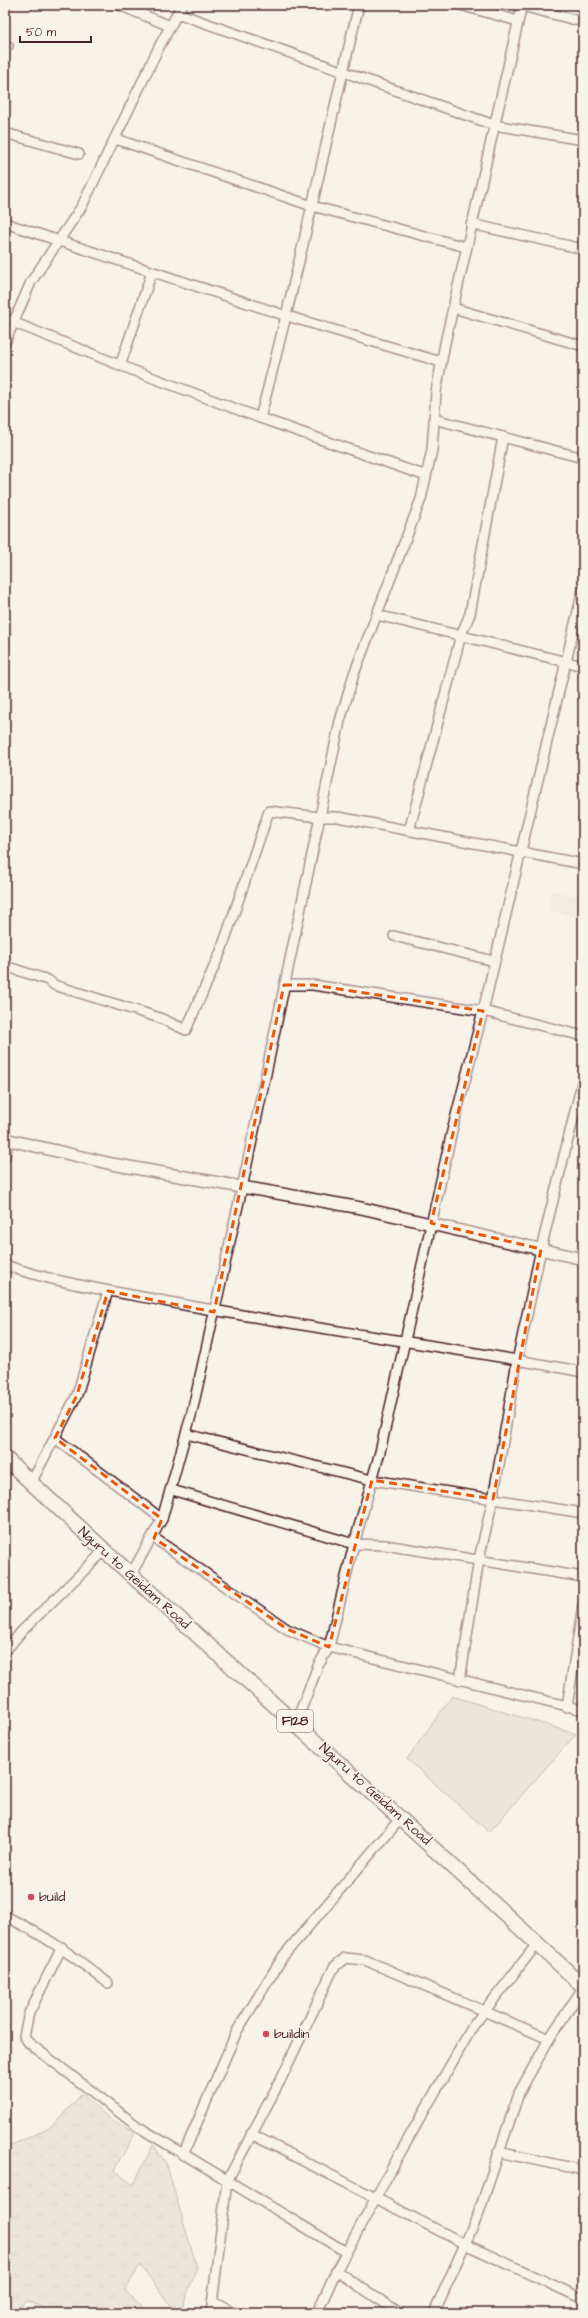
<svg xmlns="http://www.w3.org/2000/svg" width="588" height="2318" font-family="'Architects Daughter',sans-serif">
<defs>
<pattern id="grass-tufts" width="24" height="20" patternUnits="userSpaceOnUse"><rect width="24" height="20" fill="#ded4cc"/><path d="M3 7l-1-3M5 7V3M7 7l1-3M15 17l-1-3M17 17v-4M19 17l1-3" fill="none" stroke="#c0b6af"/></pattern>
</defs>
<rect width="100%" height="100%" fill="#f7f3e8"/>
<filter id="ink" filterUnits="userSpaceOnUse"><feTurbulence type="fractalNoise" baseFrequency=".025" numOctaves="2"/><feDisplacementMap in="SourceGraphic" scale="8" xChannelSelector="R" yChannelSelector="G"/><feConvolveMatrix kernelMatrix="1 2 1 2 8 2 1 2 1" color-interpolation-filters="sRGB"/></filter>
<g filter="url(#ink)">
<polygon fill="#eae3da" points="550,891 582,897 577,916 549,911"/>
<polygon fill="url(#grass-tufts)" stroke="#947a7c" points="82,2094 110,2119 135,2133 114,2170 133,2185 153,2145 166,2163 197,2268 180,2313 176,2313 140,2265 125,2291 150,2313 54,2313 28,2301 9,2313 5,2313 5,2148 50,2128"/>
<polygon fill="#ded4cc" stroke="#947a7c" points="452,1696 576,1734 489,1832 407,1759"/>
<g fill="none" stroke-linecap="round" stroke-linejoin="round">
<defs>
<g id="minor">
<polyline points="119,5 170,26"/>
<polyline points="460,5 518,21"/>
<polyline points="522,6 583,22"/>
<polyline points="177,13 494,125 583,140"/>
<polyline points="5,45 8,46"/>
<polyline points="5,133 79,154"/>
<polyline points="116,139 312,206 466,247"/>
<polyline points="5,223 287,316 441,362"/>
<polyline points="471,224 583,249"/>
<polyline points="453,308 583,346"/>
<polyline points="5,319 132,370 260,418 426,476"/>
<polyline points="5,342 31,282 82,206 159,47 182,5"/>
<polyline points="120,366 152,272"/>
<path d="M260 418C297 281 325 143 359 5"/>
<polyline points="434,419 583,458"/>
<polyline points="377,615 583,666"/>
<polyline points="409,831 461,635 470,614 503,437"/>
<polyline points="394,936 494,961"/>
<polyline points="5,966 48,980 54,985 160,1018 186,1030 221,951 269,811 319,817 338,817 583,864"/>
<polyline points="284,985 313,985 483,1011 583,1036"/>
<polyline points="5,1157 9,1140"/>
<path d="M5 1265C56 1283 111 1291 164 1301 303 1328 444 1345 583 1372"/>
<polyline points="186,1434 372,1480 583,1513"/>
<polyline points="55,1438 162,1519"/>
<polyline points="31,1483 77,1395 108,1291"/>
<polyline points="172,1490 354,1544 385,1545 583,1577"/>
<polyline points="154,1538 287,1629 329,1647 583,1710"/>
<polyline points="130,1576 162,1519 192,1412 242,1188 340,721 354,674 421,499 432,450 436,392 445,343 522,5"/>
<polyline points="5,1651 22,1631 104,1551"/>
<polyline points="460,1680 479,1559 493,1499 517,1361 541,1249 583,1079"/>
<polyline points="567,1707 583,1605"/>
<polyline points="296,1722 318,1666 329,1647 354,1544 380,1452 452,1131 483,1011 583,590"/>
<path d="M5 1916C46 1936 72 1955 108 1983"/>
<polyline points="62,1947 29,2013 24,2036 29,2043 137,2126 346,2252"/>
<polyline points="251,2134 465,2244 583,2299"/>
<polyline points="498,2152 583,2170"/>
<polyline points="183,2155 237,2031 284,1955 401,1818"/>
<polyline points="336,2271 400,2313"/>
<polyline points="213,2302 234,2313"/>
<polyline points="211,2313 227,2181 280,2081 334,1967 345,1958 365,1960 549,2039"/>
<polyline points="317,2313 336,2271 399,2155 473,2026 537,1944"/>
<polyline points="434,2313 478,2215 519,2093 549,2039 583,1988"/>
</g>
<polyline id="tertiary" points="5,1139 112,1164 361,1208 583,1259"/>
<path id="primary" d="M5 1458C195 1637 392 1808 583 1986"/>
</defs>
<use href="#minor" stroke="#4a1f2b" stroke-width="12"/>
<use href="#tertiary" stroke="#4a1f2b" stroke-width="14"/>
<use href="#primary" stroke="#4a1f2b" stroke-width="17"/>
<use href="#minor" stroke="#f7f3e8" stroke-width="9"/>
<use href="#tertiary" stroke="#f7f3e8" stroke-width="11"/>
<use href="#primary" stroke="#f7f3e8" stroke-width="14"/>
</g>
</g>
<path d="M0 0H588V2318H0ZM284 985H313L483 1011 431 1223 541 1249 493 1499 372 1480 329 1647 287 1629 154 1538 162 1519 55 1438 77 1395 108 1291 214 1312Z" fill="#f7f3e8" fill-opacity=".55" fill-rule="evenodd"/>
<path fill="none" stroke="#e8590c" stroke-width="3" stroke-dasharray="8 5" stroke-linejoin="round" d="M284 985H313L483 1011 431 1223 541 1249 493 1499 372 1480 329 1647 287 1629 154 1538 162 1519 55 1438 77 1395 108 1291 214 1312Z"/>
<g fill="#d1495b" stroke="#f7f3e8" stroke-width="1.5">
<circle cx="31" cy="1897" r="4"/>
<circle cx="266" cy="2034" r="4"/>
</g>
<g text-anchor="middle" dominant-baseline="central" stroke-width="3.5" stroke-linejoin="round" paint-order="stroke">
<rect fill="#f7f3e8" stroke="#7e5f64" stroke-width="1" x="277" y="1710" width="36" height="22" rx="3"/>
<g font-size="13" font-weight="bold" fill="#4a1f2b">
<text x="295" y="1721">F128</text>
</g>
<g font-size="14" fill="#4a1f2b" stroke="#f7f3e8">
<text transform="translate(134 1578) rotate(42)">Nguru to Geidam Road</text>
<text transform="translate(375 1794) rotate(42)">Nguru to Geidam Road</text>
</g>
<g font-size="14" fill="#4a1f2b" stroke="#f7f3e8" text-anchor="start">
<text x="39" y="1897">build</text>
<text x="274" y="2034">buildin</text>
</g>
</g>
<rect width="588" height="2318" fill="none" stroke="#f7f3e8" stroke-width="20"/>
<rect x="10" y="10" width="568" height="2298" fill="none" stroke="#4a1f2b" stroke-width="1.5" filter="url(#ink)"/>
<path d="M20 36v6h71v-6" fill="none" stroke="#4a1f2b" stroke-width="2"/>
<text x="26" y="36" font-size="12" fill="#4a1f2b" stroke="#f7f3e8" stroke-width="3" paint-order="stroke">50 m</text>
</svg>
